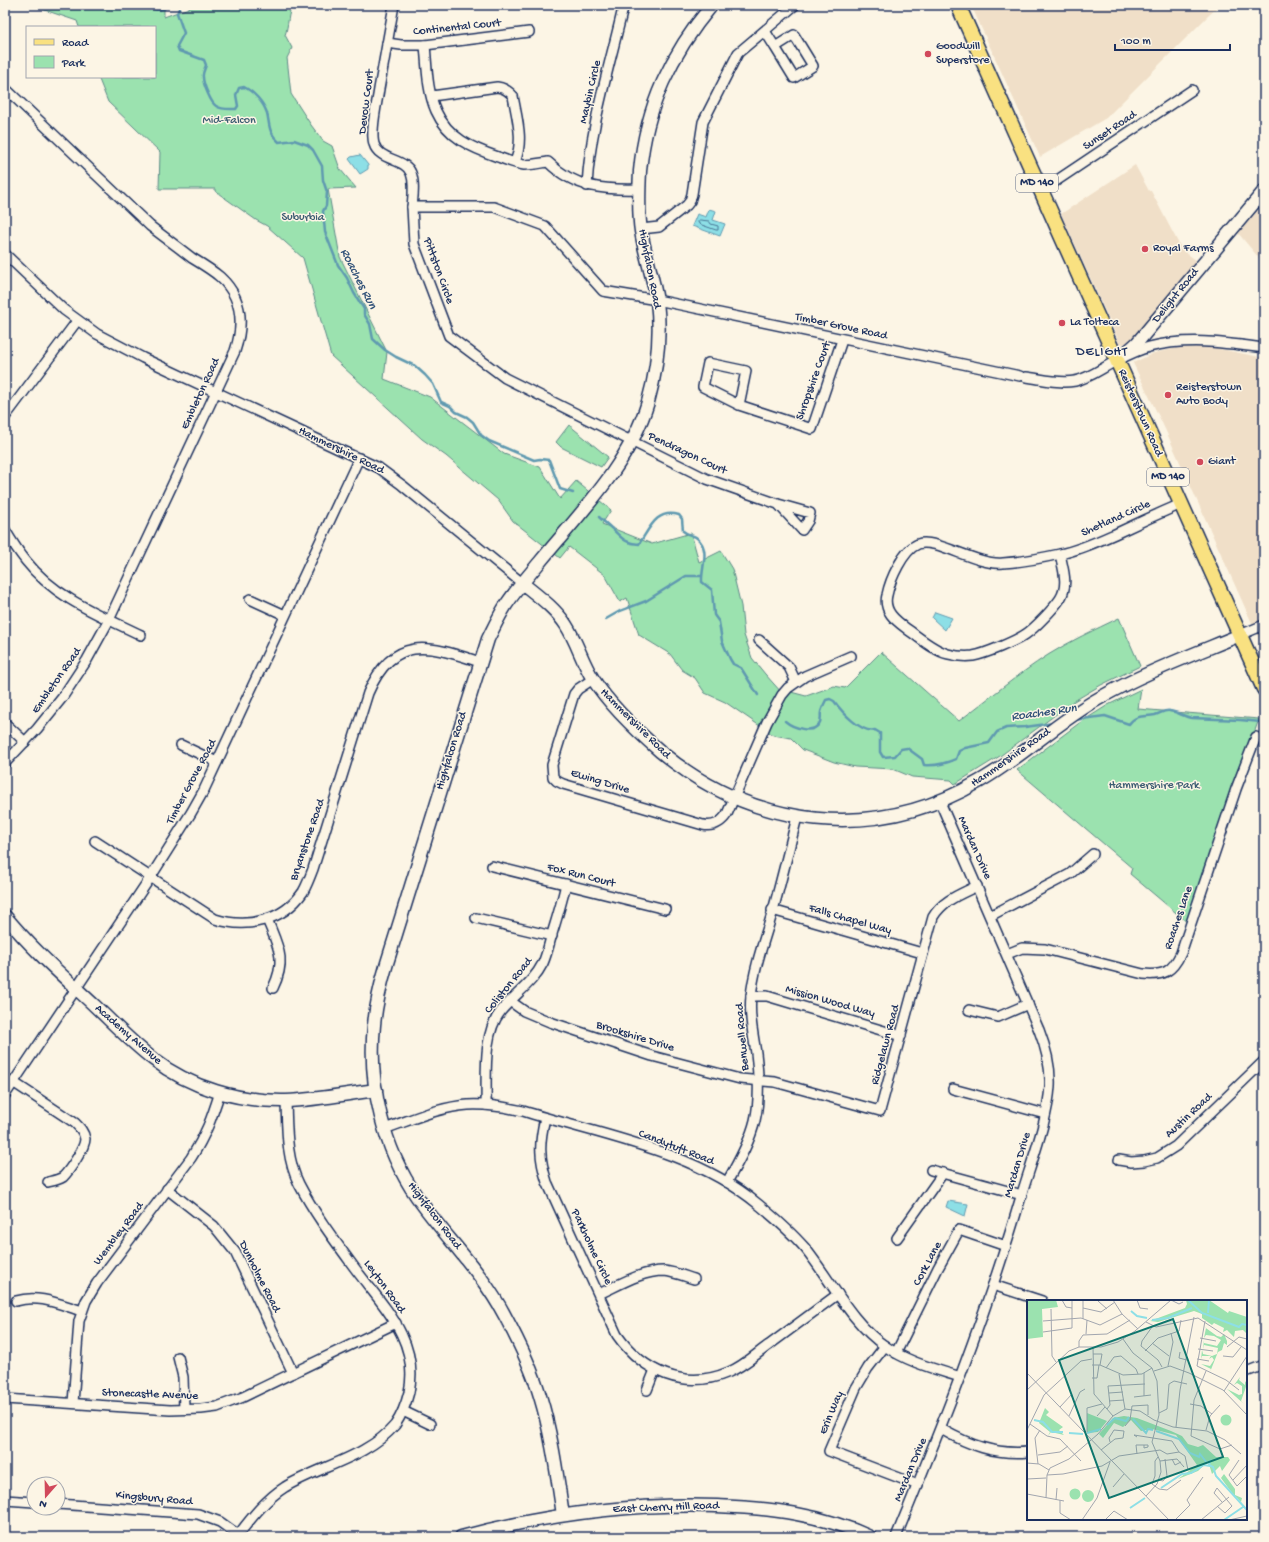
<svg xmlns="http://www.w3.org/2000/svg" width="1269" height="1542" font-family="'Gochi Hand',sans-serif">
<rect width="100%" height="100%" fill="#fcf5e5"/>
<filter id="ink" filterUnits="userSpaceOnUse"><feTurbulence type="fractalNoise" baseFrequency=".025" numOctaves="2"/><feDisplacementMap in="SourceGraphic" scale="8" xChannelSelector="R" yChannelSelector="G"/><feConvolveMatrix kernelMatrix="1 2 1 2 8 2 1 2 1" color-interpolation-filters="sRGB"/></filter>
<g filter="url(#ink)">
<g fill="#f0dfc8">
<polygon points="971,5 1220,5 1208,16 1106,118 1040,157"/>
<polygon points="1135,165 1149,191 1151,191 1182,250 1200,263 1141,335 1126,345 1119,343 1117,337 1061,214"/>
<polygon points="1264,203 1264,264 1238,233"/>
<polygon points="1186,346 1206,346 1264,358 1264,650 1165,429 1133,363 1154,353"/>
</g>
<g fill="#9be2af" stroke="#5b8886">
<path d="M30 5H164V17L197 5H293C287 14 289 25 285 35L292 48 287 58 291 94 311 125 323 141 332 146 340 169 356 188 328 189 340 257 387 352 384 379 430 397 504 454 540 467 560 499 576 481 611 510 602 524 652 544 691 533 699 562 721 551 732 569 741 606 744 635 752 658 765 674 782 693 787 691 806 696 834 686 845 688 881 652 959 721C988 699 1017 675 1048 655 1070 641 1094 630 1119 618L1140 666 1101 685 1074 701 1000 756 955 784 951 780 912 777 893 769 855 767 834 762 803 750 791 738 773 735 725 702 705 693 695 678 682 670 670 654 639 635 627 598 620 602 605 575 569 547 560 558 513 521 498 500 446 456 422 439 331 356 303 258 267 226 256 220 215 191V189H159L160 152 108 102 98 77H155V27H79L77 21Z"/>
<polygon points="569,425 608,457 601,467 561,447 556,442"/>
<polygon points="1141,689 1138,709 1259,719 1188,923 1130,874 1132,868 1017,770 1078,724 1108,705"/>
</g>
<g fill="#8ddfe6" stroke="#5f99b0">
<polygon points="360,155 368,165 368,169 360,174 349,159 351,157"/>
<polygon points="709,209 716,211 713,220 725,224 720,236 692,226 697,214 706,217"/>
<polygon points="935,612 952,618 945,630 932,618"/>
<polygon points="948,1201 968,1204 965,1216 946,1207"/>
</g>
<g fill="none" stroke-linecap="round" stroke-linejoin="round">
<polygon stroke="#497594" stroke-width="1" points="700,220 709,221 711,224 718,226 718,230 716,230 699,224 698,222"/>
<g stroke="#5f99b0" stroke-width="2.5">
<path d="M149 5C154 11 159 10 165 8L168 5"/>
<path d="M181 5 177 13 184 33 177 46 179 51 204 60 206 65C205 69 202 73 203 77 203 84 211 103 216 106 222 110 229 109 236 109L238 106 236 95 239 88 244 87C254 92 263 102 267 113 270 126 268 132 279 142L294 140 308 145 313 150 322 166 323 180 327 192 326 206 323 211 325 232 338 265 347 278 354 293 364 309V314L370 324 373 339 385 350 396 357 415 366 425 375 433 384 441 402 450 406 456 412 467 417 473 422 481 435 489 441 534 460 540 459 549 460 560 489 573 493"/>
<path d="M599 517C603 521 607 524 611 528 622 537 623 543 639 544 649 530 656 508 679 515L682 519 683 531C689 536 694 535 697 538 711 550 701 567 702 582L712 590 714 615 719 622 722 641 730 659 733 664 741 668 758 695"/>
<polyline points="606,619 620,611 646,601 686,576 701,576"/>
<path d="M1074 720 1105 716 1129 724C1136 714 1145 717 1155 715 1161 713 1165 710 1170 711 1178 712 1184 717 1192 718L1240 720 1261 722"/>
<path d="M785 721C792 727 812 735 819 724 822 720 820 716 821 712 822 708 824 704 826 700L830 699 834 701C842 712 862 734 875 730L880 733V752L883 757 895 756 901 749 907 748 922 759 924 765C936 766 945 764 956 759L959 751 965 748 989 743 997 732 1006 728 1025 727 1054 723"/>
</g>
<defs>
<g id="street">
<path d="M394 5C389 33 384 61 379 89 377 104 370 130 374 144 379 161 405 158 411 173 415 183 413 197 412 207"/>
<polyline points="765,31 775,47 794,35 813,66 794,78 775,47"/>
<polyline points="387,43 401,45 425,45 529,32"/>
<path d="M425 45C427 66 427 91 436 111 448 138 472 148 498 157 506 160 516 164 524 165 532 165 541 163 548 162 574 188 604 190 639 189"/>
<path d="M5 88 150 226C164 237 178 247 192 258 202 264 212 270 220 277 243 298 244 324 235 351L109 620 87 660 62 698 37 729 5 763"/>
<path d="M432 96 497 87C504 88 508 90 513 96 517 119 524 140 515 162"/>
<path d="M587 186C590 127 610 65 623 8L626 5"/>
<polyline points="1041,191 1192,90"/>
<polyline points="641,229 659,227 687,205 690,201 692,194 703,122 738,53 795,5"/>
<polyline points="5,254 64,310 97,334 143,358 379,468 402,485 522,583"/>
<path d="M1026 377C1042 379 1059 384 1075 381 1090 378 1102 368 1116 361 1126 356 1138 350 1149 347 1188 337 1226 343 1264 348"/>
<polyline points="739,405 746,371 708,363 703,387 739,405 812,429 842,340"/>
<polyline points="5,417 77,321"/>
<polyline points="778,504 810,513 808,521 802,530 778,504 707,479 505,378 449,336 414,244 412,207 494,207 545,226 603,291 657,300 1020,376"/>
<path d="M5 530C11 540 18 551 26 561 55 598 100 615 141 635"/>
<path d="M1060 554C1063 569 1069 585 1060 599 1054 608 1035 628 1026 634 1016 641 985 654 973 656 965 657 956 656 948 654 933 650 920 638 907 629 895 620 883 611 887 595 890 580 903 550 918 544 935 537 977 566 1003 563 1021 562 1042 558 1060 554 1080 550 1099 541 1117 533 1138 523 1160 513 1181 504"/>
<polyline points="250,599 285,615"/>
<polyline points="1240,635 1264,625"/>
<polyline points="759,640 789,667 796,682"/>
<path d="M593 679 578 689 574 694 552 765 553 777 557 781 563 784 703 825C714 827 721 823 727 814L767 722 782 695 788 688 805 676 851 656"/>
<polyline points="5,723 25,742"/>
<polyline points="181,745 217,762"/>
<path d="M95 841 215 919C247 929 283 921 303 892 307 885 310 877 313 869L368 693C394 633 430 646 480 662"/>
<polyline points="492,866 665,909"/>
<polyline points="772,910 922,953"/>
<polyline points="990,916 1070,874 1093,854"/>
<polyline points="476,918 552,936"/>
<path d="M267 919C278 947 287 959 273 988"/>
<path d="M1007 954 1022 948 1045 949 1143 974C1164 976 1172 972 1181 953L1236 789 1256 737"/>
<polyline points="751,996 767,996 901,1036"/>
<path d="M510 1001 524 1011 550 1022 652 1056 740 1079 775 1082 880 1111 933 917C943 900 961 894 977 886"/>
<polyline points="969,1010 998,1017 1028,1004"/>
<path d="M13 1082 75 1123C80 1128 84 1132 85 1139 85 1148 69 1171 63 1177 58 1180 52 1181 48 1182"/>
<polyline points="953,1089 1045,1114"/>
<polyline points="5,1095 150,878 191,813 204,790 359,458"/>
<path d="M486 1105C487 1077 482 1034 501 1011 515 994 533 983 543 963 547 954 549 944 552 934 557 918 562 901 566 884"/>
<path d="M545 1118C539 1143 539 1158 547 1182L617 1335C643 1372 685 1391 729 1372 744 1366 756 1354 769 1345 792 1328 815 1311 838 1294"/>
<path d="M384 1129C411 1120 439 1107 468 1105 487 1104 505 1107 523 1111 603 1136 693 1150 758 1204 775 1218 791 1232 805 1248 830 1279 852 1324 885 1346 907 1362 935 1369 960 1377"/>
<polyline points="1119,1160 1131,1162 1144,1161 1157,1158 1176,1146 1264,1061"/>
<polyline points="931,1170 1022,1195"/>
<path d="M727 1182C756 1132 763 1111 756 1053 753 1034 749 1015 751 996 754 968 764 941 772 914 781 882 789 849 797 817"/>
<polyline points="167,1189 214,1226 235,1252 293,1373"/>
<polyline points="897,1238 943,1173"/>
<polyline points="993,1285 1042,1301"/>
<path d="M599 1294C619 1285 641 1271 664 1271 674 1272 684 1276 694 1279"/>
<path d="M16 1301C39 1294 59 1304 82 1311"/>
<polyline points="885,1346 868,1368 856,1388 829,1451 918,1485"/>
<polyline points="896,1353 938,1268 959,1230 1006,1246"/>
<polyline points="178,1357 183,1377 184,1409"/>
<polyline points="1246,1372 1264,1365"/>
<polyline points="647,1390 655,1370"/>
<polyline points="5,1399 170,1410 201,1409 217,1407 243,1397 396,1323"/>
<path d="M73 1403 79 1321 86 1301 97 1283 191 1158C206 1135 212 1117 220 1092"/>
<polyline points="403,1411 430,1424"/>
<path d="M941 1429C969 1445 995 1455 1028 1452"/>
<polyline points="5,1500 34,1502"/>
<polyline points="58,1504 198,1514 220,1522 241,1537"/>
<path d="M239 1534C252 1517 266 1499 285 1487 320 1466 368 1457 395 1425 402 1415 406 1404 409 1392 420 1340 382 1305 354 1267 335 1241 314 1213 299 1184 286 1158 287 1129 286 1101"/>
<path d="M896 1537C942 1426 986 1315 1020 1200 1030 1166 1048 1120 1050 1086 1051 1066 1046 1048 1039 1030L940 802"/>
</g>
<g id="secondary">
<polyline points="1117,361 1137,343 1264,191"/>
<path d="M522 583C538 596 555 608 566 625 577 642 582 662 593 679 609 704 638 732 661 752 754 829 875 843 980 781 1022 757 1056 723 1098 699 1143 673 1192 655 1240 635"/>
<path d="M5 916C32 949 64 977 95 1006 114 1024 132 1043 153 1059 190 1088 240 1102 286 1101 316 1100 346 1094 376 1090"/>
<path d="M563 1515C557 1475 552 1435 540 1396 532 1369 519 1342 505 1316 482 1272 446 1238 417 1197 383 1148 368 1084 374 1025 376 1004 381 983 387 963L488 639C494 627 499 616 506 605 516 590 528 576 539 563 580 513 629 465 648 402 657 370 661 334 657 301 653 277 645 255 641 231 638 212 639 191 640 171 646 106 671 54 712 5"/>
<path d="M461 1537C544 1515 630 1503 717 1506 770 1508 821 1514 870 1537"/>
</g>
<polyline id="primary" points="958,5 1264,689"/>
</defs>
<use href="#street" stroke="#1b2f5e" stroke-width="12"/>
<use href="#secondary" stroke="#1b2f5e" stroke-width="15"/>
<use href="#primary" stroke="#1b2f5e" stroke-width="17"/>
<use href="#street" stroke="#fcf5e5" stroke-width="9"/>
<use href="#secondary" stroke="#fcf5e5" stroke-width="12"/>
<use href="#primary" stroke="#f9e181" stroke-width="14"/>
</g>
</g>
<g fill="#d1495b" stroke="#fcf5e5" stroke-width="1.5">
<circle cx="928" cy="54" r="4"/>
<circle cx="1145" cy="249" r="4"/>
<circle cx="1062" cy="323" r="4"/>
<circle cx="1168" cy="395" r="4"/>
<circle cx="1200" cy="462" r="4"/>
</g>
<g text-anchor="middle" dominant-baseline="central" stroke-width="3" stroke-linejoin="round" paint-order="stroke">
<g fill="#fcf5e5" stroke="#5e6a86" stroke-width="1">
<rect x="1016" y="174" width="42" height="18" rx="3"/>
<rect x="1147" y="468" width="42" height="18" rx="3"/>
</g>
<g font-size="11" font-weight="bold" fill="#1b2f5e">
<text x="1037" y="183">MD 140</text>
<text x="1168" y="477">MD 140</text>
</g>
<g font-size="12" fill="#1b2f5e" stroke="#fcf5e5">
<text transform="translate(457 28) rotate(-6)">Continental Court</text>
<text transform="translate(591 92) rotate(-77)">Maybin Circle</text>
<text transform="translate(367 102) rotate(-83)">Devow Court</text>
<text transform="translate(1110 131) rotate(-34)">Sunset Road</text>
<text transform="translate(649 269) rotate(79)">Highfalcon Road</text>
<text transform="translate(438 271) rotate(70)">Pittston Circle</text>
<text transform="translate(1176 296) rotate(-51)">Delight Road</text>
<text transform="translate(841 327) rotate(12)">Timber Grove Road</text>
<text transform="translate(814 381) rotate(-70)">Shropshire Court</text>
<text transform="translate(201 394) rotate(-65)">Embleton Road</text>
<text transform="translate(1140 413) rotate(66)">Reisterstown Road</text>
<text transform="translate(341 451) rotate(26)">Hammershire Road</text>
<text transform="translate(687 454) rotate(25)">Pendragon Court</text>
<text transform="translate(1116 519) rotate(-24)">Shetland Circle</text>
<text transform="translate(57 681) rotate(-55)">Embleton Road</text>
<text transform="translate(635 724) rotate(45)">Hammershire Road</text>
<text transform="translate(452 751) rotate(-73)">Highfalcon Road</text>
<text transform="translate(1011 758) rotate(-35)">Hammershire Road</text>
<text transform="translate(192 782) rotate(-62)">Timber Grove Road</text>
<text transform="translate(600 782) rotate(17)">Ewing Drive</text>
<text transform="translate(308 840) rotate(-71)">Bryanstone Road</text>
<text transform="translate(974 848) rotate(66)">Mardan Drive</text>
<text transform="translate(581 876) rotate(14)">Fox Run Court</text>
<text transform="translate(1179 918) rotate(-71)">Roaches Lane</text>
<text transform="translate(850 920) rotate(16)">Falls Chapel Way</text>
<text transform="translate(509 986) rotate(-51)">Coliston Road</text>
<text transform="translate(830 1002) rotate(16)">Mission Wood Way</text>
<text transform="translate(128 1035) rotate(41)">Academy Avenue</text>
<text transform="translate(635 1037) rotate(17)">Brookshire Drive</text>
<text transform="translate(743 1037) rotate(-95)">Benwell Road</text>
<text transform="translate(886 1045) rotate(-75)">Ridgelawn Road</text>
<text transform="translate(1189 1116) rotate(-43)">Austin Road</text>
<text transform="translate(676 1148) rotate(21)">Candytuft Road</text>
<text transform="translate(1018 1165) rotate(-73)">Mardan Drive</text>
<text transform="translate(434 1216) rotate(53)">Highfalcon Road</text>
<text transform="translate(119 1234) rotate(-53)">Wembley Road</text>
<text transform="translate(591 1247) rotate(65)">Parkholme Circle</text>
<text transform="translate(928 1264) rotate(-62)">Cork Lane</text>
<text transform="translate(259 1277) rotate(63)">Dunholme Road</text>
<text transform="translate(384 1287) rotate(54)">Leyton Road</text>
<text transform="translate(150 1395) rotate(2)">Stonecastle Avenue</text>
<text transform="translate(832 1413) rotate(-67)">Erin Way</text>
<text transform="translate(911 1470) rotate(-67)">Mardan Drive</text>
<text transform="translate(154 1499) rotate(5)">Kingsbury Road</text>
<text transform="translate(666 1508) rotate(-2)">East Cherry Hill Road</text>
</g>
<g font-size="12" fill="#1b2f5e" stroke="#fcf5e5" text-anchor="start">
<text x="936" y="47">Goodwill<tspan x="936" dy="14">Superstore</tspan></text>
<text x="1153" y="249">Royal Farms</text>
<text x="1070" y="323">La Tolteca</text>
<text x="1176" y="388">Reisterstown<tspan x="1176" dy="14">Auto Body</tspan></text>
<text x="1208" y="462">Giant</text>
</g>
<g font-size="12" fill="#3b5c72" stroke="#fcf5e5">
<text x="229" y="121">Mid-Falcon</text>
<text x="303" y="218">Suburbia</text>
<text x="1154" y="786">Hammershire Park</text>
</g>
<g font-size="13" font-style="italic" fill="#325279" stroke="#fcf5e5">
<text transform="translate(358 279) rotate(63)">Roaches Run</text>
<text transform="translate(1044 713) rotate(-8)">Roaches Run</text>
</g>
<g font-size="13" letter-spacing="1" fill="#1b2f5e" stroke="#fcf5e5">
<text x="1102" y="352">DELIGHT</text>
</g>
</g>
<g transform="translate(1027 1300)">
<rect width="220" height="220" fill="#fcf5e5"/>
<path d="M0 0H29L31 7 15 9 16 37 0 39ZM159 0H182L201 13 202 11 220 17V34L216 30 208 31 207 37 200 30 196 32 197 28 187 23 185 25 175 18V14L167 11 131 22 123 21 158 8 160 4ZM176 26 190 36 194 37 197 34 200 41V45L197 43 195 50 191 52 183 72 184 69 174 64V60V64L183 66 187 60 185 57 182 59 184 56H175L174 59 175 50 176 54 185 56 190 54 191 48 177 45 176 49 177 40V43L190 46 194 40 187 36 179 35 177 38 179 28ZM213 77 212 80 218 85V81L220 84 214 101 217 104 200 89 212 95 215 94V86L210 83 207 85ZM18 108 22 112 19 115 36 127 32 130 37 135 24 132 21 136 23 132 12 123ZM60 113 80 121 71 132 60 133ZM193.5 120a5.5 5.5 0 1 1 11 0a5.5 5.5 0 1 1-11 0ZM97 116 110 118 144 131 155 136 161 144 171 147 176 145 189 157H201L203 160 195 171 193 166 185 174 181 161 171 171 151 179 170 165 149 135 125 129 114 131 104 120 96 127 87 123 76 138 72 134 86 118ZM197 174 208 189V195L215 198 214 202 205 193 194 178ZM42.5 194a5.5 5.5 0 1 1 11 0a5.5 5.5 0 1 1-11 0ZM55 196a6 6 0 1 1 12 0a6 6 0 1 1-12 0Z" fill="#9be2af"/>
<path fill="none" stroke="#8ddfe6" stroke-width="2" d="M161 0 175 13 212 27 215 24 220 25M104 11 110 16 120 18M181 13 182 0M125 20 141 18 165 8M106 119 119 133 121 129 126 130M7 120 16 122 25 132H36M80 125 88 118 99 121 102 117M129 131 152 139 163 153 172 157 173 154 180 163 183 161 182 165 186 167 189 176 220 210M42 133 56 134M60 133 74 129M134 188 155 174 164 173 177 165 183 166M103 208 118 198M197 220 216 207"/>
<path fill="none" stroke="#a2a6af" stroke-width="1" d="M35 0 39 7 45 8M86 0 95 14M110 0 113 8 121 9M144 0 152 4 156 2M71 1 80 9M56 8 74 12 88 2M24 9 25 56 29 62M56 19V0M16 21 54 18 73 25 95 14 111 29M178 21 170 66 199 80 212 90M119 22 129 27 171 18 220 50M125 27 115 41 114 46 131 60 135 67M16 32 45 28V0M59 34 60 20M173 38 189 41M96 39 106 53 125 68 130 81 132 115 125 142 133 161 134 172 130 184 119 196M125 43 142 56M52 47V41L56 35 80 34 103 20M66 47 67 94 86 116M200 47 212 37 220 39M171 49 186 51M118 51 131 38 152 31 154 20M153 52 152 58 160 60M66 54H75L73 65M196 56 206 57 214 47M170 59 182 61M65 65H73L96 75 115 74 125 68M141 66 146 42 144 33M79 68 87 57 94 56 109 69 111 74M127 71 143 66 162 73 196 90 220 115M179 71 167 100 164 136 193 149 205 145M0 73 142 220M92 74 98 109M65 78H70L72 65M0 90 42 51 52 47H74L91 42 108 31 144 0M197 91 220 56M82 93 96 92M117 96V73M107 97 124 95M82 101 97 100M163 104 174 106 185 114M33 107 45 94M80 109 83 105 81 86 118 84M132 113 140 109 142 84 147 81 160 84M42 116 53 92 58 89M70 116 78 107M3 124 20 136 33 139 54 161M98 126 103 120 105 106 121 105V115M149 127 153 90 167 17M0 130 17 95 54 61 65 59M179 130 183 116 193 105M60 132V108L75 104M74 150 88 139 96 138 97 131 87 130 82 138 83 142M152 152 158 156 161 170M110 154 109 145H121V147L117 148V145M11 155 33 152 41 146M92 156 133 150 140 154 152 152 145 141 107 135 110 137M131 157 128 161V176L125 184 132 189 140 190 154 180M145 159 148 165 154 162M212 160 202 175 210 186 220 176M133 161 150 159 157 167M0 163 12 164 22 170M11 164 8 138 13 130M20 175 36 174 75 166 92 156M0 179 19 178M132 180 136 181 140 176 138 159M206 180 220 165M86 187 97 174M0 194 37 201M19 198 20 175 23 168 42 159 71 134 86 116 98 109 113 111 127 120 146 127 180 131 198 140 214 154M29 200 30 188M33 200V213L44 220M190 206 198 213 205 206 190 188 187 193 195 202M55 220 70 198 83 162M78 220 87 211 101 220M148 220 163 205 160 200 176 177M174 220 202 197M202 220 220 216"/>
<path fill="#0f766e" fill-opacity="0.15" stroke="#0f766e" stroke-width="2" d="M146 19 196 157 82 198 32 60Z"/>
<rect width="220" height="220" fill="none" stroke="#1b2f5e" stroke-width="2"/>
</g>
<rect width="1269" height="1542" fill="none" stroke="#fcf5e5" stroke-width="20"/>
<rect x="10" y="10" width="1249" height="1522" fill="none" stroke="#1b2f5e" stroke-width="1.5" filter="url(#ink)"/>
<rect x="26" y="26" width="130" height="52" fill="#fcf5e5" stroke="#a2a6af"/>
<rect x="34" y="39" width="20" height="6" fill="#f9e181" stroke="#a2a6af"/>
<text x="62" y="46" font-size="12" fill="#1b2f5e">Road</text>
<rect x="34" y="56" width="20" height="12" fill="#9be2af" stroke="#a2a6af"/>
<text x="62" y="66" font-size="12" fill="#1b2f5e">Park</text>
<g transform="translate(46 1496) rotate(200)"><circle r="19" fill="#fcf5e5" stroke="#a2a6af"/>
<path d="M0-3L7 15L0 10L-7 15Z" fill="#d1495b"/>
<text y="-6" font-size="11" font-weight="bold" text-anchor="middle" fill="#1b2f5e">N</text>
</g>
<path d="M1115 44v6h115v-6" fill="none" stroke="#1b2f5e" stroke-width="2"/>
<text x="1121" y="44" font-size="12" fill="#1b2f5e" stroke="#fcf5e5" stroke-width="3" paint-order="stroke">100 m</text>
</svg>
